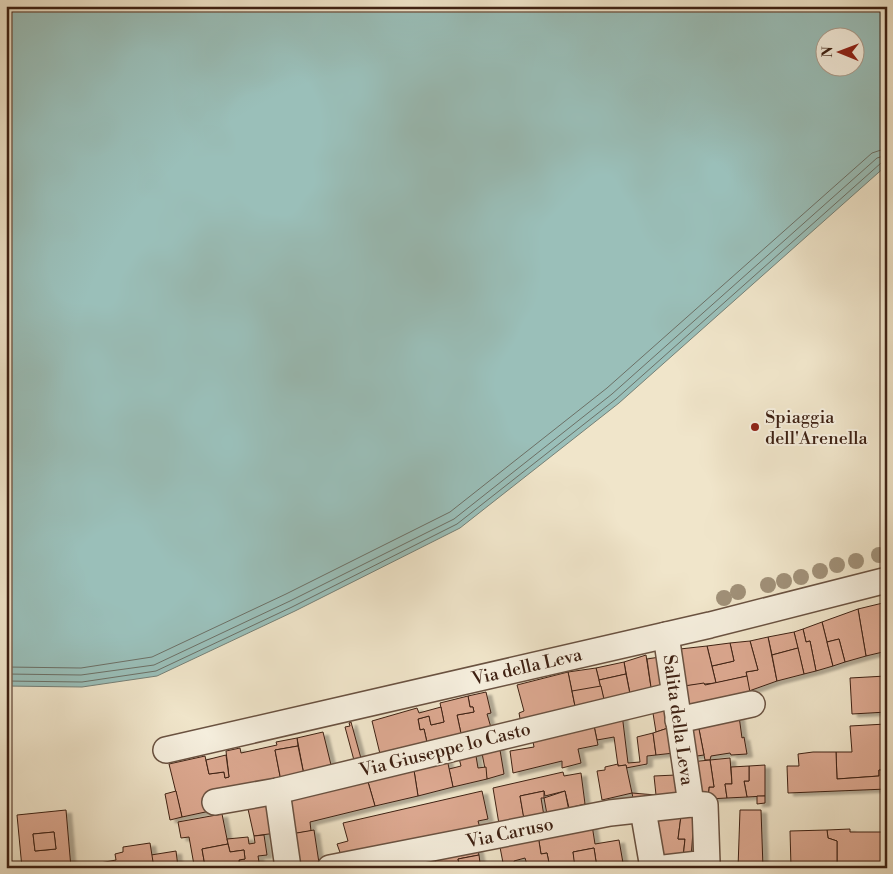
<svg xmlns="http://www.w3.org/2000/svg" width="893" height="874" font-family="'Libre Bodoni',serif">
<defs>
<filter id="shadow"><feDropShadow dx="5.5" dy="3" stdDeviation="1" flood-color="#0004"/></filter>
</defs>
<rect width="100%" height="100%" fill="#f0e5ca"/>
<filter id="stains"><feTurbulence type="fractalNoise" baseFrequency=".004" numOctaves="4"/><feColorMatrix values="0 0 0 0 .2 0 0 0 0 .09 0 0 0 0 .02 0 0 0 .5 -.17"/></filter>
<radialGradient id="worn" r=".72"><stop offset=".6" stop-color="#630" stop-opacity="0"/><stop offset="1" stop-color="#630" stop-opacity=".3"/></radialGradient>
<path fill="#9abfb9" stroke="#758077" fill-rule="evenodd" d="M6 6H887V165L619 403 460 528 295 611 157 676 82 687 6 686ZM826 38H856V68H826Z"/>
<g fill="none" stroke-linecap="round" stroke-linejoin="round">
<g stroke="#6c7066" stroke-width="1">
<polyline points="6,667 81,668 152,657 286,594 450,512 607,388 872,153 887,148"/>
<polyline points="6,674 81,675 154,665 290,601 454,519 612,394 877,158 887,155"/>
<polyline points="6,681 82,682 156,671 292,607 457,524 616,399 881,163 887,162"/>
</g>
</g>
<g fill="#dca890" stroke="#3e2113" fill-rule="evenodd" filter="url(#shadow)">
<polygon points="887,602 887,651 866,656 858,609"/>
<polygon points="858,609 866,656 845,662 839,639 827,642 822,622"/>
<polygon points="822,622 833,666 816,671 810,641 806,642 803,629"/>
<polygon points="803,629 806,642 810,641 816,671 804,674 794,632"/>
<polygon points="794,632 798,648 772,655 768,637"/>
<polygon points="768,637 777,681 749,691 746,672 758,670 750,641"/>
<polygon points="839,639 845,662 833,666 827,642"/>
<polygon points="750,641 758,670 746,672 747,676 716,683 712,666 734,661 730,643"/>
<polygon points="730,643 734,661 712,666 707,646"/>
<polygon points="707,646 716,683 684,686 680,649"/>
<polygon points="798,648 804,674 777,681 772,655"/>
<polygon points="646,655 652,694 631,699 624,662"/>
<polygon points="666,656 671,690 652,694 647,659"/>
<polygon points="624,662 626,674 599,680 596,668"/>
<polygon points="596,668 605,704 576,711 568,672"/>
<polygon points="568,672 576,711 521,724 519,713 524,711 517,685"/>
<polygon points="626,674 631,699 605,704 599,680"/>
<polygon points="747,676 752,703 687,714 684,686 704,683 705,685"/>
<polygon points="886,676 887,712 852,714 850,678"/>
<polygon points="601,686 605,704 576,711 572,691"/>
<polygon points="486,692 491,713 487,714 492,731 462,738 457,715 474,712 473,707 470,707 468,696"/>
<polygon points="468,696 470,707 473,707 474,712 457,715 462,738 428,747 424,729 420,730 418,719 429,716 431,725 444,722 440,703"/>
<polygon points="668,703 671,727 656,732 652,707"/>
<polygon points="441,707 444,722 431,725 429,716 418,719 420,730 424,729 428,747 381,758 372,721 417,708 419,713"/>
<polygon points="622,714 628,763 640,762 637,737 653,733 656,755 647,756 647,764 626,768 626,765 618,766 614,737 597,740 593,721"/>
<polygon points="739,716 742,738 744,737 747,754 731,755 730,753 711,756 710,760 705,760 698,724"/>
<polygon points="593,721 598,745 578,749 581,763 562,768 562,761 513,773 510,751 534,747 532,736"/>
<polygon points="351,722 362,762 355,764 345,727 350,726 349,723"/>
<polygon points="698,724 704,755 690,757 686,727"/>
<polygon points="886,724 887,770 879,770 879,776 837,779 836,752 852,752 850,726"/>
<polygon points="671,727 674,753 656,755 653,733"/>
<polygon points="323,732 332,769 304,775 297,738"/>
<polygon points="297,738 298,746 275,750 281,781 210,811 182,817 169,764 205,756 209,774 224,772 225,778 229,777 226,751 240,748 241,753 277,745 276,742"/>
<polygon points="499,744 504,774 487,779 481,748"/>
<polygon points="298,746 304,775 281,781 275,750"/>
<polygon points="481,748 482,755 476,756 478,768 486,767 487,779 453,787 449,769 461,766 458,754"/>
<polygon points="813,752 836,752 837,779 879,776 879,770 887,770 887,789 788,793 787,766 799,766 798,754"/>
<polygon points="226,755 229,777 225,778 224,772 209,774 206,760"/>
<polygon points="730,758 732,784 725,784 727,798 708,799 709,787 714,787 710,760"/>
<polygon points="447,759 453,787 418,796 413,764"/>
<polygon points="710,760 714,787 709,787 708,799 694,800 690,762"/>
<polygon points="413,764 418,796 375,806 366,775"/>
<polygon points="618,764 618,766 626,765 632,793 602,800 597,771 605,770 605,767"/>
<polygon points="765,765 765,796 747,797 744,781 749,781 749,766"/>
<polygon points="749,766 749,781 744,781 747,797 727,798 725,784 732,784 731,767"/>
<polygon points="563,772 564,776 581,773 585,804 569,808 565,791 545,796 544,791 520,796 524,818 499,824 493,788"/>
<polygon points="366,775 375,806 310,822 311,831 291,834 284,795"/>
<polygon points="676,775 678,799 633,798 632,793 656,795 654,776"/>
<polygon points="176,791 182,817 170,820 165,794"/>
<polygon points="482,791 488,819 478,821 480,828 342,858 337,844 348,841 343,823"/>
<polygon points="544,791 544,798 541,798 545,822 525,825 520,796"/>
<polygon points="565,791 570,816 548,820 544,798"/>
<polygon points="757,796 765,796 765,803 757,804"/>
<polygon points="272,804 276,833 254,836 248,809"/>
<path d="M66 810 71 868H22L17 815ZM54 832 56 849 35 851 33 834Z"/>
<polygon points="740,810 761,810 763,868 738,868"/>
<polygon points="222,814 228,844 202,849 205,866 198,868 154,868 151,855 176,851 178,867 194,865 189,837 181,838 178,822"/>
<polygon points="650,814 681,816 678,839 685,839 683,858 659,856"/>
<polygon points="681,816 694,818 691,858 683,858 685,839 678,839"/>
<polygon points="592,825 595,844 619,840 623,863 597,868 594,848 573,852 576,868 550,868 547,853 541,854 538,835"/>
<polygon points="850,829 850,832 885,832 885,864 837,865 837,841 828,838 827,830"/>
<polygon points="314,830 319,863 296,867 291,834"/>
<polygon points="827,830 828,838 837,841 837,865 791,867 790,831"/>
<polygon points="54,832 56,849 35,851 33,834"/>
<polygon points="264,835 267,855 258,856 260,868 232,868 239,865 239,860 245,859 244,850 230,852 227,839 248,837 249,844 255,843 254,836"/>
<polygon points="538,835 541,854 547,853 550,868 528,868 525,858 514,861 515,868 504,868 499,842"/>
<polygon points="150,843 154,868 90,868 89,865 116,860 115,854 123,852 123,847"/>
<polygon points="228,844 230,852 244,850 245,859 239,860 239,865 232,868 198,868 205,866 202,849"/>
<polygon points="477,846 479,855 458,859 460,868 436,868 434,854"/>
<polygon points="594,848 597,868 575,868 573,852"/>
<polygon points="479,855 480,863 484,863 484,868 460,868 458,859"/>
</g>
<g fill="none" stroke-linecap="round" stroke-linejoin="round">
<defs>
<g id="minor">
<polyline points="666,635 691,804"/>
<polyline points="678,720 752,704"/>
<polyline points="166,750 710,625 887,580"/>
<polyline points="277,791 288,868"/>
<polyline points="215,802 277,791 674,695"/>
<polyline points="643,810 653,868"/>
<polyline points="330,868 610,813 691,804 705,805 707,863 664,868"/>
</g>
</defs>
<use href="#minor" stroke="#6a5241" stroke-width="28"/>
<use href="#minor" stroke="#f5eedd" stroke-width="25"/>
</g>
<g fill="#a09078">
<circle cx="879" cy="555" r="8"/>
<circle cx="856" cy="561" r="8"/>
<circle cx="837" cy="565" r="8"/>
<circle cx="820" cy="571" r="8"/>
<circle cx="801" cy="577" r="8"/>
<circle cx="784" cy="581" r="8"/>
<circle cx="768" cy="585" r="8"/>
<circle cx="738" cy="592" r="8"/>
<circle cx="724" cy="598" r="8"/>
</g>
<circle fill="#8f2418" stroke="#f5eedd" stroke-width="2" cx="755" cy="427" r="5"/>
<g text-anchor="middle" dominant-baseline="central" stroke-width="4" stroke-linejoin="round" paint-order="stroke">
<g font-size="18" fill="#3e2113" stroke="#f5eedd" text-anchor="start">
<text x="765" y="417">Spiaggia<tspan x="765" dy="21">dell'Arenella</tspan></text>
</g>
<g font-size="18" fill="#3e2113" stroke="#f5eedd">
<text transform="translate(527 667) rotate(-13)">Via della Leva</text>
<text transform="translate(678 720) rotate(82)">Salita della Leva</text>
<text transform="translate(445 750) rotate(-14)">Via Giuseppe lo Casto</text>
<text transform="translate(510 833) rotate(-12)">Via Caruso</text>
</g>
</g>
<rect width="893" height="874" fill="none" stroke="#f0e5ca" stroke-width="25"/>
<rect x="8" y="8" width="878" height="859" fill="none" stroke="#3e2113" stroke-width="2.5"/>
<rect x="12" y="12" width="868" height="849" fill="none" stroke="#3e2113"/>
<g transform="translate(840 52) rotate(271)"><circle r="24" fill="#f5eedd" stroke="#ac9c8c"/>
<path d="M0-4L9 19L0 12L-9 19Z" fill="#8f2418"/>
<text y="-8" font-size="14" font-weight="bold" text-anchor="middle" fill="#3e2113">N</text>
</g>
<rect width="100%" height="100%" filter="url(#stains)"/>
<rect width="100%" height="100%" fill="url(#worn)"/>
</svg>
